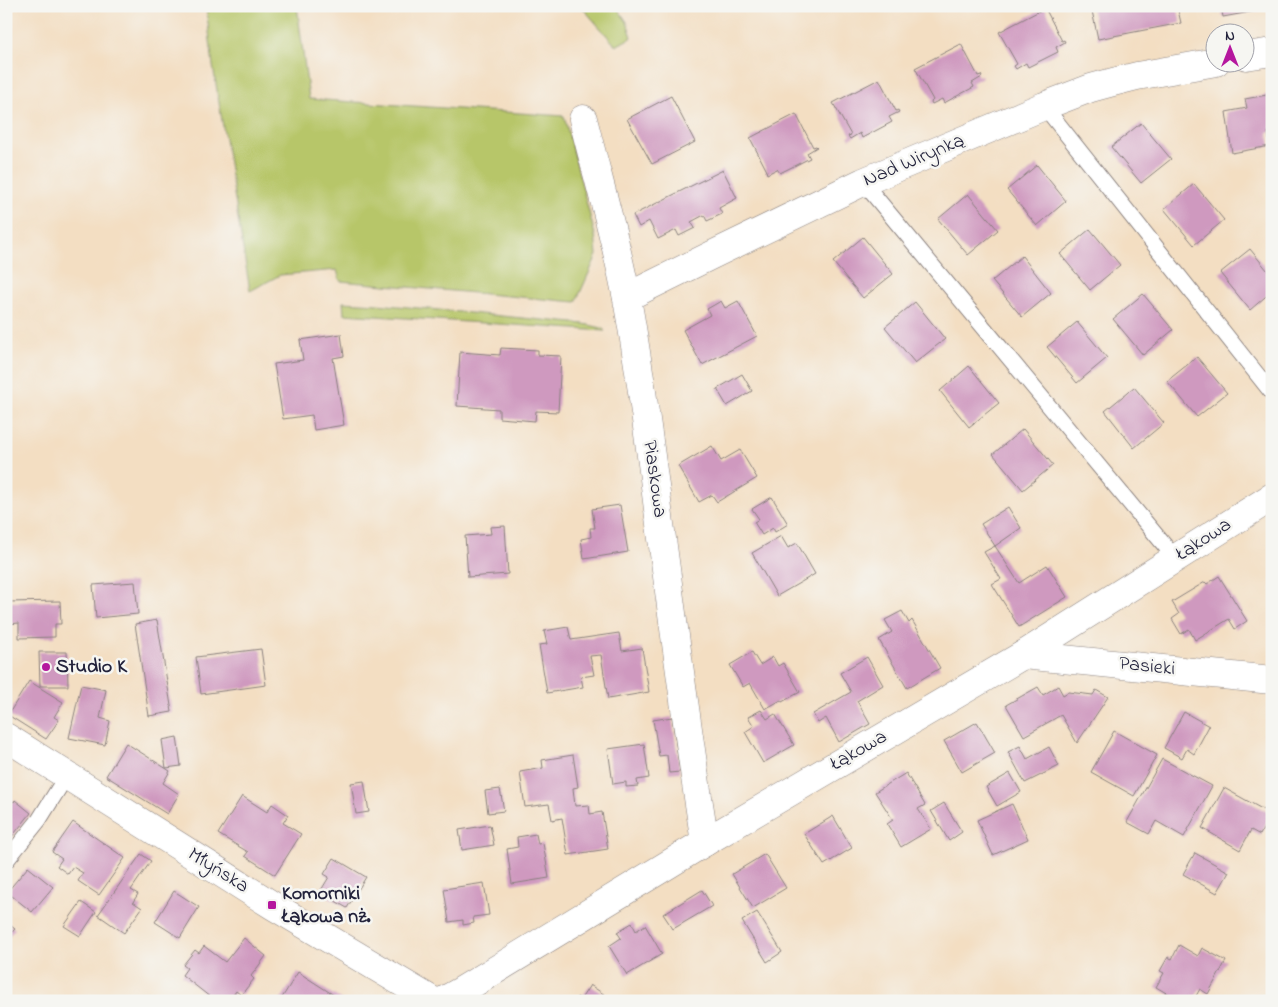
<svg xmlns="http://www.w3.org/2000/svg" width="1278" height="1007" font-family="'Indie Flower',sans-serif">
<rect width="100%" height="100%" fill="#f6f6f2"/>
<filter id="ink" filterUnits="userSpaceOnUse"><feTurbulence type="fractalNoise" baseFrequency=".02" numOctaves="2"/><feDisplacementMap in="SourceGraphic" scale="10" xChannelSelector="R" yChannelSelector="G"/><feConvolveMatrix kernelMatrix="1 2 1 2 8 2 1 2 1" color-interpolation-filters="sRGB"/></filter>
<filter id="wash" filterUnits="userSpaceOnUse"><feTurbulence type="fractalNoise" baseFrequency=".0096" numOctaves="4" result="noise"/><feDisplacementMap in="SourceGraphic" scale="20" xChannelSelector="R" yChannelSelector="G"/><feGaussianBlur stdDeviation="1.12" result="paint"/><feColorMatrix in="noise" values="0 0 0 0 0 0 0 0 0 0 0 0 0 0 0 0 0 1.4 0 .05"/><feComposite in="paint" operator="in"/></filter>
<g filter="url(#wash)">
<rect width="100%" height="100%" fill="#f3dec2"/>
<g fill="#b7c669" stroke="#6c7452">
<polygon points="206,6 297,6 309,99 564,116 595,235 597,255 576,302 340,281 337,270 280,275 250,291 213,66"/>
<polygon points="581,6 616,6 627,22 632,37 616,46"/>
<polygon points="343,302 377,304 584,324 602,328 605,331 344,314"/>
</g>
<g id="blocks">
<g fill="#cf99bf">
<polygon points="1091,6 1177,6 1181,23 1098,39"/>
<polygon points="1221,6 1272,6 1272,8 1223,17"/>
<polygon points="1045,8 1062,41 1064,40 1065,42 1056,47 1058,52 1028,67 1026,63 1016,69 1014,66 1017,64 999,32"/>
<polygon points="961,44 978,76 981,75 982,77 972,83 974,87 944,103 942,99 932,104 931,102 933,100 915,68"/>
<polygon points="879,79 896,111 898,110 899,112 889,117 892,122 862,138 860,133 850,139 848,136 851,135 833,103"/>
<polygon points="1272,94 1272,132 1268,132 1270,146 1232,153 1226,112 1247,108 1245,99"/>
<polygon points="671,96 695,142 652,164 627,119"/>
<polygon points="796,114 813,147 816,146 817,147 807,153 810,158 780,173 777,169 767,174 766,171 767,171 750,138"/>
<polygon points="1141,123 1171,159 1141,183 1111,147"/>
<polygon points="1037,165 1066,201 1037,226 1007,190"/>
<polygon points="723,170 737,198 719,208 722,214 707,221 704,215 691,222 695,228 679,236 676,230 658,239 649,221 639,227 633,215"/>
<polygon points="1194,184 1224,220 1194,245 1164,209"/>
<polygon points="968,194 998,230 968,255 938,219"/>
<polygon points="1090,229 1120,265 1090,290 1060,254"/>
<polygon points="863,237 893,274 863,298 833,262"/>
<polygon points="1250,249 1272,276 1272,291 1250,310 1220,273"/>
<polygon points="1022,256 1051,293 1022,317 992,281"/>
<polygon points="1143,294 1173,330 1143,355 1113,319"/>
<polygon points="721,301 725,308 738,301 757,336 702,365 683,330 710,315 707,309"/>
<polygon points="915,302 945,339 915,363 885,327"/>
<polygon points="1077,322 1107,358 1077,383 1047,347"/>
<polygon points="341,334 344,356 333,358 344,425 314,430 312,415 283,419 274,364 303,360 300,340"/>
<polygon points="501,348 538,350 538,355 561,356 558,412 536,411 535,421 499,418 499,409 457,406 460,352 500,355"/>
<polygon points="1197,357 1227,393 1197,417 1167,381"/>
<polygon points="969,366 999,403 969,427 940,391"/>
<polygon points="742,374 752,391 727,406 717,389"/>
<polygon points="1134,387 1164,423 1134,448 1105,411"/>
<polygon points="1023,429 1053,465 1023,490 993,454"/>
<polygon points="712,446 721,461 740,450 757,478 717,502 712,495 699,502 678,466"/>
<polygon points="772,497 788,524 775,532 773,528 762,535 754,522 759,519 752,509"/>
<polygon points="620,505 628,552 584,559 581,539 591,537 590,528 595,528 592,509"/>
<polygon points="1008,507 1021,528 995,546 981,524"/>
<polygon points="505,526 508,574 468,577 465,536 491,534 490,527"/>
<polygon points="781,536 788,548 797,543 815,574 777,596 752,553"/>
<polygon points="995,546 1019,583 1047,565 1067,597 1019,627 992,584 1001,579 984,552"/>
<polygon points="1219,576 1247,621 1235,629 1229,619 1195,640 1189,629 1181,634 1172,619 1179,614 1172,602 1205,582 1207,584"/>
<polygon points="135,582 138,614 96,618 93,585"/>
<polygon points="60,601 61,624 55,624 55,637 19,638 19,623 8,624 8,602"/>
<polygon points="902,611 909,623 912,620 940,668 907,688 879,640 892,632 885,620"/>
<polygon points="157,620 172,712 149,716 135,624"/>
<polygon points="568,627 571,640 619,633 622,651 642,648 649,692 608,699 601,655 590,656 594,675 581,677 583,687 547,693 539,645 547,644 544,631"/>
<polygon points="261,649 266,685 201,694 196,657"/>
<polygon points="39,652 67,652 68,686 40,686"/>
<polygon points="752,652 760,665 773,657 778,666 783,663 800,692 782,702 781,700 765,709 750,683 743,687 730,665"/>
<polygon points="867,657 883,685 857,701 870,724 839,742 826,718 818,723 813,714 851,692 840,673"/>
<polygon points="29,681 63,702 54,717 59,720 46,739 8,715"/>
<polygon points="81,685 106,690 100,718 110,721 105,745 69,738"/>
<polygon points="1058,686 1063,695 1068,692 1093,695 1096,690 1108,697 1077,743 1061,715 1024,736 1006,705 1038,687 1043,695"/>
<polygon points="761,710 767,719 775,714 794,745 763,763 745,732 754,726 748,717"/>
<polygon points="1184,712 1209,726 1194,754 1187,749 1182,758 1164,748"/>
<polygon points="672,717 680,772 669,773 667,755 659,756 653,720"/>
<polygon points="977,722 995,753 962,772 944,741"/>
<polygon points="1114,731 1157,755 1134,796 1091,772"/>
<polygon points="177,737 181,766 166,768 162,740"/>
<polygon points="126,743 170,771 163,783 179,794 167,814 106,776"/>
<polygon points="644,744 649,778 637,780 638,786 626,787 626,782 613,784 608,749"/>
<polygon points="1020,746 1027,759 1049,747 1059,766 1025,783 1008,752"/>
<polygon points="573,755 578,787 573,788 575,806 589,805 590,814 602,812 608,849 568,855 562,818 552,820 549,804 525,807 520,772 543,768 542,760"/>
<polygon points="1162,759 1212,786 1184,837 1156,821 1149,834 1127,822"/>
<polygon points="906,773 925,805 918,809 931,829 901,847 887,824 893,820 875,792"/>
<polygon points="1010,773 1021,792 997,806 986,787"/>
<polygon points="364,781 369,812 356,814 351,783"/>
<polygon points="1224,788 1271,814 1260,835 1251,830 1240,850 1202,828"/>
<polygon points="500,789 504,811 488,813 485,791"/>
<polygon points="6,796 14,802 15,800 31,813 6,844"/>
<polygon points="242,796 267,812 272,804 288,815 283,823 301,834 275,875 245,856 248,852 218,834"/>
<polygon points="944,803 962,832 949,841 931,811"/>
<polygon points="1012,804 1028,839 993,855 977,820"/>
<polygon points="833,816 852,848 824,865 804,834"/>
<polygon points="73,822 125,858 99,895 78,881 83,873 73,867 68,874 57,866 62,859 52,852"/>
<polygon points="490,825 494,845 462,850 459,830"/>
<polygon points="536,834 538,844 543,843 549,878 512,884 507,849 518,847 517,837"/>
<polygon points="1195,853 1229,872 1217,893 1183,874"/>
<polygon points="141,854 151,861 131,890 138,894 133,902 142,908 124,933 98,915"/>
<polygon points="765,854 786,888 753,908 732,874"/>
<polygon points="334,858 366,877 347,908 320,892 329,877 324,874"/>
<polygon points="28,867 53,887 32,912 7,892"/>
<polygon points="484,883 489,915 473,917 474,923 463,925 463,920 449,922 444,889"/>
<polygon points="702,890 712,906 673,929 663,914"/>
<polygon points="174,891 199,907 180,938 155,922"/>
<polygon points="81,902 96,912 80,936 64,926"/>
<polygon points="757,912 782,952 767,962 742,921"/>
<polygon points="6,922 15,929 6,939"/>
<polygon points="632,923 636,931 645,925 662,954 627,975 609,946 621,938 617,932"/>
<polygon points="244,938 266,956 251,976 254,979 241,995 236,991 229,1001 215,1001 182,975 187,968 183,965 195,950 199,953 204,946 225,962"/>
<polygon points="1179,945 1198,956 1202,948 1226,961 1208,994 1200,989 1193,1001 1180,1001 1156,987 1164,973 1160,971 1168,957 1172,959"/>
<polygon points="298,972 343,1001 280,1001"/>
<polygon points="590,985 614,1001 575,1001 577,997 581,999"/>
</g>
</g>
</g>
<g filter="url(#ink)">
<use href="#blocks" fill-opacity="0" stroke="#8a807e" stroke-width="1"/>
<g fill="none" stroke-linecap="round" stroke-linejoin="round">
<defs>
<g id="lane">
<polyline points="1044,106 1272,393"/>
<polyline points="863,182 1176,559"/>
<polyline points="6,861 39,820 67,775"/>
</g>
<g id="street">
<polyline points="1246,56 1272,52"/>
<path d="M583 119C598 179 616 239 627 299 640 369 649 439 658 509 673 620 687 731 705 842"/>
<polyline points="627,297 714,254 863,182 1044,106 1091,88 1113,82 1137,76 1216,62"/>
<polyline points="1023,655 1272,680"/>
<polyline points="6,737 272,905 433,1001"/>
<polyline points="443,1001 461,991 705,842 1023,655 1272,497"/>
</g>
</defs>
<use href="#lane" stroke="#8a807e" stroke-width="17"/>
<use href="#street" stroke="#8a807e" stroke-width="29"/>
<use href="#lane" stroke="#fff" stroke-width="15"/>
<use href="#street" stroke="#fff" stroke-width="28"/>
</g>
</g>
<g fill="#b5179e" stroke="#f6f6f2" stroke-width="2">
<circle cx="46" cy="667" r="5"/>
<rect x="267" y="900" width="10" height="10" rx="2.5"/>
</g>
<g text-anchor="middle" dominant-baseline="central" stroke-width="5" stroke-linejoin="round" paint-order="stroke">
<g font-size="20" fill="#22223b" stroke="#f6f6f2">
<text transform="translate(914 161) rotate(-23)">Nad Wirynką</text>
<text transform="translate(654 479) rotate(82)">Piaskowa</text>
<text transform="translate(1204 540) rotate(-33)">Łąkowa</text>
<text transform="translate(1147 667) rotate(6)">Pasieki</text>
<text transform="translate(859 751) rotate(-30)">Łąkowa</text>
<text transform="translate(218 871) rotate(32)">Młyńska</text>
</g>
<g font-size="20" font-weight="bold" fill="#22223b" stroke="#f6f6f2" text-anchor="start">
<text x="56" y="667">Studio K</text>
<text x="282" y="894">Komorniki<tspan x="282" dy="23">Łąkowa nż.</tspan></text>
</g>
</g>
<rect width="1278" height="1007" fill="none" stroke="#f6f6f2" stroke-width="25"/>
<g transform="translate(1230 48)"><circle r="24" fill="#f6f6f2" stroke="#a1a1a9"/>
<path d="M0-4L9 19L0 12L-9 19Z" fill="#b5179e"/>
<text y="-8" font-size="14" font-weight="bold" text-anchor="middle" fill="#22223b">N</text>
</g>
</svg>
